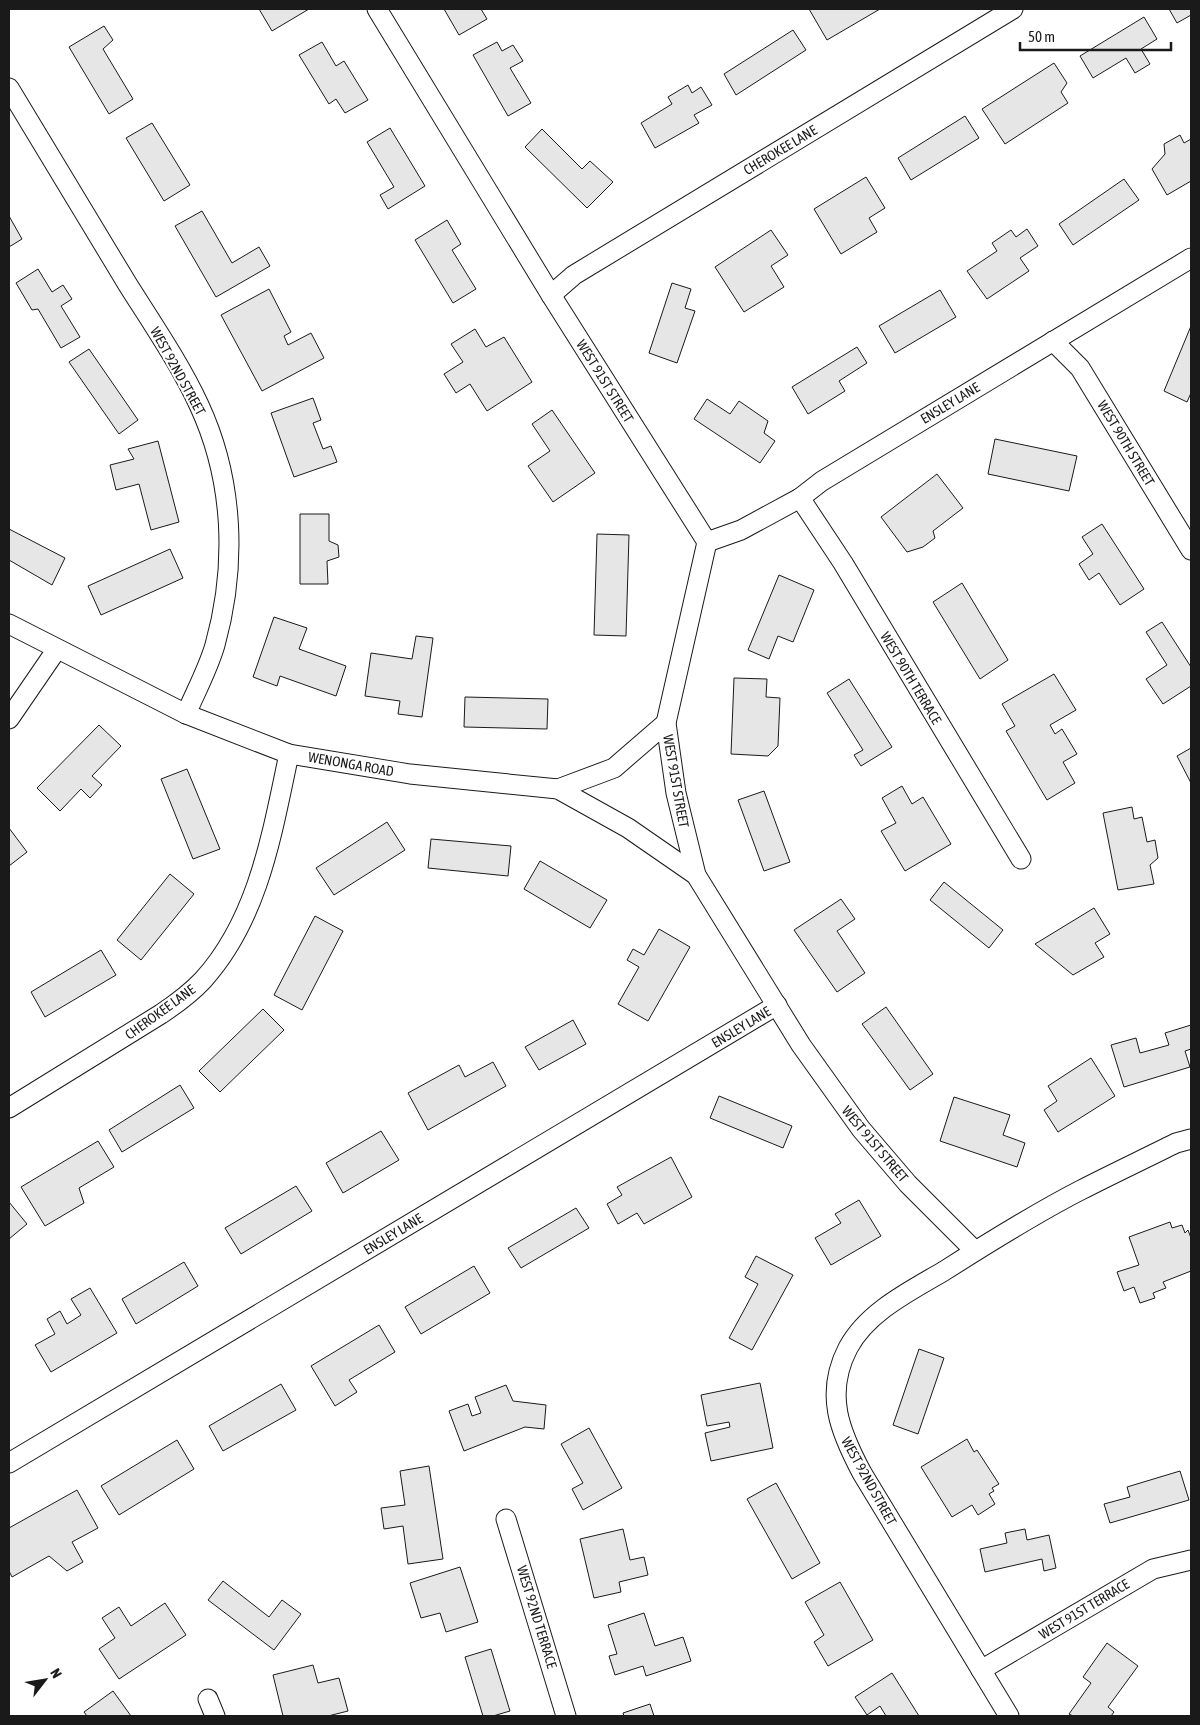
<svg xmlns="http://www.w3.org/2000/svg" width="1200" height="1725" font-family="'Asap Condensed',sans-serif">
<rect width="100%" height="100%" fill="#fff"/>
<g fill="#e6e6e6" stroke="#1a1a1a">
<polygon points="259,9 309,9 272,31"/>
<polygon points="444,9 481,9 487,19 459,35"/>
<polygon points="809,9 880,9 827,40"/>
<polygon points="1169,9 1191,9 1191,15 1177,23"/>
<polygon points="1144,17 1157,39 1141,49 1150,64 1135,73 1126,58 1093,78 1080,56"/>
<polygon points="104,26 113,40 103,49 133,99 109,114 69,47"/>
<polygon points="793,30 806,50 736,95 724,74"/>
<polygon points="322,42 336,66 344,61 368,100 345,113 336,99 329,104 299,55"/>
<polygon points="497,42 502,51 513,45 523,61 510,68 531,103 508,116 473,55"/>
<polygon points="1054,63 1067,83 1061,92 1068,103 1005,144 982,109"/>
<polygon points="688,85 692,93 701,87 712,105 694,115 699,123 655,148 641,123 672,104 668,97"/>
<polygon points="965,116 979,138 911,180 898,158"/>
<polygon points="152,123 190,185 164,201 126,138"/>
<polygon points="390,128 425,186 388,209 380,195 394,187 367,142"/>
<polygon points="542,129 582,169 590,161 613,182 587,208 525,147"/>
<polygon points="1180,135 1184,143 1191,139 1191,181 1167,195 1152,169 1165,154 1164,144"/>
<polygon points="866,177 885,208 869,218 877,232 841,254 814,209"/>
<polygon points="1124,179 1139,200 1073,245 1059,224"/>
<polygon points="202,211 232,263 259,247 270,266 216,297 175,226"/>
<polygon points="9,216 22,239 9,247"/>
<polygon points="447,220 461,244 452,250 476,289 453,303 415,240"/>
<polygon points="1027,229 1038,246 1020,258 1029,271 987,299 967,271 997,251 992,243 1011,230 1016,237"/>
<polygon points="771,230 788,255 771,266 784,287 744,312 715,267"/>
<polygon points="38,269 52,292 63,285 72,299 61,306 80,337 61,348 38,309 32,310 16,283"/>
<polygon points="672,283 691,289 685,308 695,311 677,363 649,353"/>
<polygon points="269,289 291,332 284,336 288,345 311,333 324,358 262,391 221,315"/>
<polygon points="940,290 956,317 895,353 879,326"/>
<polygon points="1191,326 1191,393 1187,402 1164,391"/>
<polygon points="475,329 486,347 504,337 532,382 487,411 470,384 456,393 444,374 463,362 451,344"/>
<polygon points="857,347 867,363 839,381 845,391 808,414 792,387"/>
<polygon points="89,349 138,420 119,434 69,362"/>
<polygon points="313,398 321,420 313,423 323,449 331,446 337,462 294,477 271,413"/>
<polygon points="707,399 730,414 739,401 768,421 764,433 775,441 760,463 694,419"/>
<polygon points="552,410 595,473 553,502 528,466 550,451 532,424"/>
<polygon points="995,439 1077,456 1069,491 988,474"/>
<polygon points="158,441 179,522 151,530 139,484 116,490 110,465 134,459 128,449"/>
<polygon points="937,474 963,508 933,531 935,538 923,547 907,552 881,517"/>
<polygon points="300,514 329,514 329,541 338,545 339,557 327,561 328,584 300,584"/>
<polygon points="1102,524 1144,589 1120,605 1099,573 1089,580 1079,564 1093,554 1082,537"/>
<polygon points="9,529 65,558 52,585 9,560"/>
<polygon points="597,534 629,535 626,636 594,635"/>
<polygon points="170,549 183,578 101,615 88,586"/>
<polygon points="779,575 814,590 793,642 778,636 769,659 748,650"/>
<polygon points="962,583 1008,660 980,679 933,602"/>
<polygon points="274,617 307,628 299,649 346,666 336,696 280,676 277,686 253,677"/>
<polygon points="1162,622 1191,667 1191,686 1163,704 1146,679 1167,665 1146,632"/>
<polygon points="416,636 433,638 422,717 398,714 400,701 365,696 371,653 412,659"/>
<polygon points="1054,674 1076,710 1050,725 1055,734 1062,729 1077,754 1063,762 1075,783 1047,800 1006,731 1015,726 1002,704"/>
<polygon points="734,678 767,679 766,697 780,698 778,746 768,756 731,754"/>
<polygon points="849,679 892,747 861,766 854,755 863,750 827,693"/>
<polygon points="465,697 548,699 547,729 464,727"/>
<polygon points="99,725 121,746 92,776 102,785 90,798 81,789 60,811 37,788"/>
<polygon points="1191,748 1191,783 1177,756"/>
<polygon points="187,769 220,849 193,859 161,779"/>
<polygon points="902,786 912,804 923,797 951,844 905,871 881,831 896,823 882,798"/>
<polygon points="764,791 790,862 764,871 738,800"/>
<polygon points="1132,807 1134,819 1142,817 1147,842 1155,840 1158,858 1150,865 1154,884 1118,890 1103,813"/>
<polygon points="387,822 405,850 334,895 316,868"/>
<polygon points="9,828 27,852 9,866"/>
<polygon points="431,839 511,846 508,876 428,868"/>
<polygon points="540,861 607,900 590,928 524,889"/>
<polygon points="170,874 194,894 141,960 117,940"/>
<polygon points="944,882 1003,930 989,948 930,900"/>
<polygon points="841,899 855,919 837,931 865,973 837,992 794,930"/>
<polygon points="1094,908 1110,934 1095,943 1104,957 1073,975 1035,944"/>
<polygon points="315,916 343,931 302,1010 274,995"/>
<polygon points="659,929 690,947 648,1021 618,1004 639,967 627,960 633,949 644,955"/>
<polygon points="101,950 116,975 45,1017 31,992"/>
<polygon points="886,1007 933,1074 910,1090 862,1024"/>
<polygon points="263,1009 284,1030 220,1092 199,1071"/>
<polygon points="573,1020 586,1044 539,1070 525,1047"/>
<polygon points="1191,1025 1191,1049 1185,1051 1190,1067 1124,1087 1111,1045 1136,1038 1140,1053 1169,1045 1165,1033"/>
<polygon points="1091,1058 1115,1096 1058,1132 1044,1110 1057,1101 1048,1086"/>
<polygon points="493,1062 506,1086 428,1130 408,1093 459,1065 465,1077"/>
<polygon points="180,1085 194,1108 122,1152 109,1130"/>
<polygon points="719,1096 792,1126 783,1148 710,1118"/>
<polygon points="954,1097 1010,1115 1003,1135 1025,1143 1017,1167 940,1141"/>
<polygon points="381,1131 399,1160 343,1193 326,1163"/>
<polygon points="98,1141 114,1167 79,1188 84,1203 45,1226 21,1187"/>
<polygon points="671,1157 692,1197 644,1224 637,1213 618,1224 607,1204 622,1195 617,1187"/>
<polygon points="296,1186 312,1211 241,1254 225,1228"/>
<polygon points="859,1200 881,1236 831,1265 815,1238 841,1223 835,1214"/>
<polygon points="9,1202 27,1224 9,1239"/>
<polygon points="576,1208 589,1228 521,1268 508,1248"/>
<polygon points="1170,1222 1172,1228 1182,1225 1185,1233 1188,1230 1191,1238 1191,1271 1163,1282 1166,1288 1153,1293 1155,1298 1140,1303 1134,1287 1124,1291 1117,1272 1139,1265 1129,1237"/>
<polygon points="756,1256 793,1275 752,1350 729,1338 758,1284 745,1277"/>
<polygon points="184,1262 198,1286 136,1324 122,1299"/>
<polygon points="474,1266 490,1293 421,1334 405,1307"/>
<polygon points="90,1288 117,1333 51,1372 35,1345 55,1334 47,1319 60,1311 67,1324 81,1315 71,1299"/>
<polygon points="379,1325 395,1352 349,1380 357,1392 335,1406 311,1366"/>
<polygon points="919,1349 944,1358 918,1434 893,1425"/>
<polygon points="760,1383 773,1448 711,1461 705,1433 730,1427 729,1422 707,1426 701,1395"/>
<polygon points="281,1384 296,1410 223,1451 209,1426"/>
<polygon points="506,1385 513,1401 546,1405 544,1429 525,1427 464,1451 449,1411 468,1404 472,1416 481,1413 475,1397"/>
<polygon points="589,1428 622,1488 583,1510 572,1489 583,1483 561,1444"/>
<polygon points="967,1439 974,1452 977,1450 999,1484 992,1488 994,1491 989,1494 995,1504 978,1515 972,1505 952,1517 921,1467"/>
<polygon points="177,1440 194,1469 119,1515 101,1486"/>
<polygon points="429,1466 443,1559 408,1564 403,1526 384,1529 381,1508 405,1505 400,1471"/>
<polygon points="1180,1471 1189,1500 1110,1523 1104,1504 1130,1497 1127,1487"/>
<polygon points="776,1483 820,1563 792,1579 747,1499"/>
<polygon points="77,1490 98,1528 72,1542 83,1562 67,1571 49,1556 12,1577 9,1571 9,1528"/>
<polygon points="623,1529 630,1560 644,1557 648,1575 619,1582 621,1592 594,1598 580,1539"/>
<polygon points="1025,1529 1027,1540 1049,1535 1056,1568 1044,1571 1042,1559 985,1572 980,1549 1007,1543 1005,1533"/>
<polygon points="460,1567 478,1622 446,1632 440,1613 421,1618 410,1583"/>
<polygon points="223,1581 269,1617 282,1600 301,1614 274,1650 208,1600"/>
<polygon points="840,1582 873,1640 828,1666 814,1642 824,1635 805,1602"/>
<polygon points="165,1603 186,1635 119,1679 99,1649 115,1638 102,1618 119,1607 131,1626"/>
<polygon points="644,1613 655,1646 683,1637 691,1661 646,1676 643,1666 615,1675 609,1656 617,1654 608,1625"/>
<polygon points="1107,1643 1138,1666 1108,1707 1114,1712 1111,1716 1073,1716 1069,1714 1091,1683 1083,1677"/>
<polygon points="491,1649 510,1711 493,1716 483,1716 465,1657"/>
<polygon points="313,1665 318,1683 339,1678 348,1711 328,1716 283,1716 273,1675"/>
<polygon points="892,1673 919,1716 886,1716 880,1706 867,1715 855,1697"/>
<polygon points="113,1691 131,1716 87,1716 84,1712"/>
<polygon points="650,1704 654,1716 624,1716 623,1713"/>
</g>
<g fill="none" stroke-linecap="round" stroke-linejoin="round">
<defs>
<g id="street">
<polyline points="377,9 551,295 707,542 666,723 676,793 696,875 801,1045 861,1129 908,1184 975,1251"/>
<path d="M9 88C49 154 88 219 128 285 152 323 180 364 199 405 234 480 237 566 215 645 208 669 196 691 186 714"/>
<polyline points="551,295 574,275 1013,9"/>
<polyline points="1053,341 1080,368 1191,550"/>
<polyline points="800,498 843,563 1021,859"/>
<polyline points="707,542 741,530 800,498 822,481 1191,258"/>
<polyline points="9,624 186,714 289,754 410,774 558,789 628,828 696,875"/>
<polyline points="9,719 57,649"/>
<polyline points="558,789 614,768 666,723"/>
<path d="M9 1108 161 1014C176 1004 190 994 203 980 259 918 272 833 289 754"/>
<polyline points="9,1463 777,1005"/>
<polyline points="506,1519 566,1716"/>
<polyline points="981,1670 1153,1569 1191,1560"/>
<polyline points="208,1699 215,1716"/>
<path d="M1009 1716 862 1473C840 1432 824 1394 848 1348 867 1312 910 1291 944 1271 988 1243 1034 1214 1081 1190 1112 1174 1144 1159 1176 1143L1191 1139"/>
</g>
</defs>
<use href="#street" stroke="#1a1a1a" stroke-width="21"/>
<use href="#street" stroke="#fff" stroke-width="19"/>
</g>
<g text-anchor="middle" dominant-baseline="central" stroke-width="4" stroke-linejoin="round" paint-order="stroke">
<g font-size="14" fill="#1a1a1a" stroke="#fff">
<text transform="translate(780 150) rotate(-31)">CHEROKEE LANE</text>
<text transform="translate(178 371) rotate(61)">WEST 92ND STREET</text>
<text transform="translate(605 381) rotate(58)">WEST 91ST STREET</text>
<text transform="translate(950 403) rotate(-31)">ENSLEY LANE</text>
<text transform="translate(1126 443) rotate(59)">WEST 90TH STREET</text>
<text transform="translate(911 678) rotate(59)">WEST 90TH TERRACE</text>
<text transform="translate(351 764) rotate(10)">WENONGA ROAD</text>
<text transform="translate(676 781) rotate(80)">WEST 91ST STREET</text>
<text transform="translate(160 1012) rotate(-36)">CHEROKEE LANE</text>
<text transform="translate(741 1027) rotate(-31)">ENSLEY LANE</text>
<text transform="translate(875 1144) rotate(50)">WEST 91ST STREET</text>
<text transform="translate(393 1234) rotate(-31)">ENSLEY LANE</text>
<text transform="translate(869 1481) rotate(61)">WEST 92ND STREET</text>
<text transform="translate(1084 1609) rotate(-31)">WEST 91ST TERRACE</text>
<text transform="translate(537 1617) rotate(73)">WEST 92ND TERRACE</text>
</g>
</g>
<rect width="1200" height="1725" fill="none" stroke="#1a1a1a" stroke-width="20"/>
<g transform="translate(45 1680) rotate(59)" stroke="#ffffff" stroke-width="4" paint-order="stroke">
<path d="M0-4L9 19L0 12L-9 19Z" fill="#1a1a1a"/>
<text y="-8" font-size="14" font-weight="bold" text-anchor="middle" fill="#1a1a1a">N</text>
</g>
<path d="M1020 42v8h151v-8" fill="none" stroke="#1a1a1a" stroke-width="2.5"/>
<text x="1028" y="42" font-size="15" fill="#1a1a1a" stroke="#ffffff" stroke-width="4" paint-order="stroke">50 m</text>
</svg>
